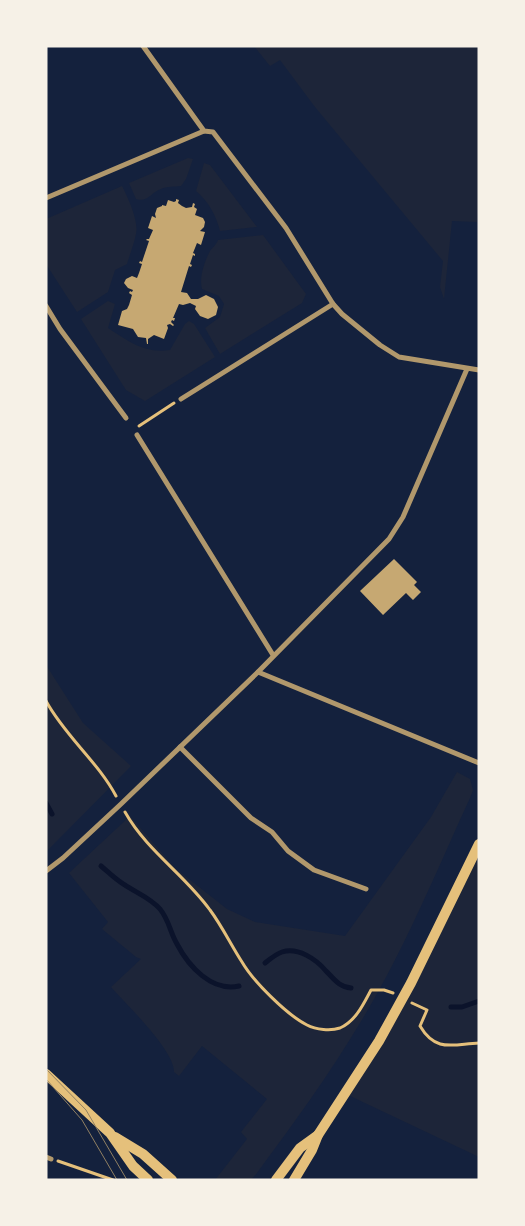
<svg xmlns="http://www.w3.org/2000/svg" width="525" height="1226" font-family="'IBM Plex Sans',sans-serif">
<rect width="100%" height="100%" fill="#14213d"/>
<g fill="#1d2539">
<polygon points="254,46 479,46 479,202 477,222 452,221 444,299 440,287 443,261 315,107 280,60 270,66"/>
<path d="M188 158 193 159 186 179 181 186C175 187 167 186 161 189 151 192 148 203 136 199L129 183Z"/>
<path d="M204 163 210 165 257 227 220 231C216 215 208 201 196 191Z"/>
<path d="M122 186C128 198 139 221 136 234 134 244 130 254 127 264L115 270 108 292 77 312 46 264V219Z"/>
<path d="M263 235 306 294 302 303 220 354 205 328 220 317 224 304 219 296 202 289C199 278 204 263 209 253 211 248 216 246 218 240Z"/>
<path d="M108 301 115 304 108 328C128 341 145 354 170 350L185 324 189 321 194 324 215 357 145 401 126 390 81 319Z"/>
<polygon points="46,665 83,723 131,766 46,852"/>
<path d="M457 772 470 779 473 790 470 798C436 872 403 953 360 1023 329 1075 293 1124 257 1173L251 1180H215L247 1139 241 1132 267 1099 202 1046 179 1076 174 1072C175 1051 126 1004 111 987L141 959 136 957 102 929 108 922 69 873 130 816 175 868 227 909 255 922 345 936 431 817Z"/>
<polygon points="479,848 479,1157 348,1095"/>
</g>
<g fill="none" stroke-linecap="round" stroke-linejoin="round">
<g stroke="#0b132b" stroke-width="5">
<polyline points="46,803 52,814"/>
<path d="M101 866C107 871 113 877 119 881 132 891 150 897 160 909 169 920 170 932 177 944 189 967 212 992 239 986"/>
<path d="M265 963C270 959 276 954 282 952 298 947 316 959 326 971 334 979 339 987 351 988"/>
<polyline points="451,1007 462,1007 479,1001"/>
</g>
</g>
<g fill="#c6a872">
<polygon points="176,199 179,200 178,203 182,206 186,208 192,207 193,203 195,204 194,207 197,209 195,215 203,218 205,222 204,227 200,231 205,232 201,245 197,243 193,253 195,254 195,256 193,255 190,264 192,265 191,267 189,266 181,292 187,293 191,299 198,299 206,295 214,299 218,307 216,315 208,319 200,316 195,309 196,306 190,303 183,305 179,304 173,318 175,318 174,321 172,320 171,322 174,325 173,326 170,324 167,325 168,328 164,339 154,335 148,339 148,344 147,344 146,338 138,337 133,329 118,325 122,311 127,309 129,305 132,295 129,293 130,291 132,292 133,290 128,288 124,283 126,279 132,276 137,278 139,273 142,264 139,263 140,261 142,262 149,241 146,240 147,239 149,239 153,230 148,228 152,216 156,218 155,214 157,208 162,206 162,205 166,206 168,200 174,202 176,201"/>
<polygon points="394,559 417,582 414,585 421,592 413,600 406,593 383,615 360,591"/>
</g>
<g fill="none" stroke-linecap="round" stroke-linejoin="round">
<g stroke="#e5c07b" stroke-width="3">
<polyline points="139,426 174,403"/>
<path d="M46 701C65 736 98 762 116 796"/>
<path d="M125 812C147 851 185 875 210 910 222 926 231 945 242 962 253 981 287 1015 307 1025 316 1030 331 1031 340 1028 356 1021 364 1003 371 990H384L393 993"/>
<path d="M412 1003 427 1010 420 1026C436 1053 453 1044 479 1043"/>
<polyline points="58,1161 113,1180"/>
</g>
<g stroke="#b1986c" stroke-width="5">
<polyline points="143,46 204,131 213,132 286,228 333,304 342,314 380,345 399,357 479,370"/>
<polyline points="46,198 204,131"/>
<polyline points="46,306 60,329 126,418"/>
<polyline points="181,399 333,304"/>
<polyline points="137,435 273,655"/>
<polyline points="258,672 479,763"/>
<polyline points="180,747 251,818 272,832 288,851 314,870 366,889"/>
<polyline points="46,871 63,858 121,804 258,672 389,539 403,517 467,369"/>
<polyline points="46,1157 51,1159"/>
</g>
<g stroke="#e5c07b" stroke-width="10">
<polyline points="46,1074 110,1133 133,1166 148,1180"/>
<polyline points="115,1137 143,1154 172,1180"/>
<polyline points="276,1180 300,1148 318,1135"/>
<polyline points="294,1180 312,1150 318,1135 379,1041 411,983 479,844"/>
</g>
<g stroke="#918062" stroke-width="1">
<polyline points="46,1069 86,1110 127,1180"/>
<polyline points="46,1079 82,1120 117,1180"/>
</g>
</g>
<rect width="525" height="1226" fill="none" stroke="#f6f1e7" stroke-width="95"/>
</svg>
